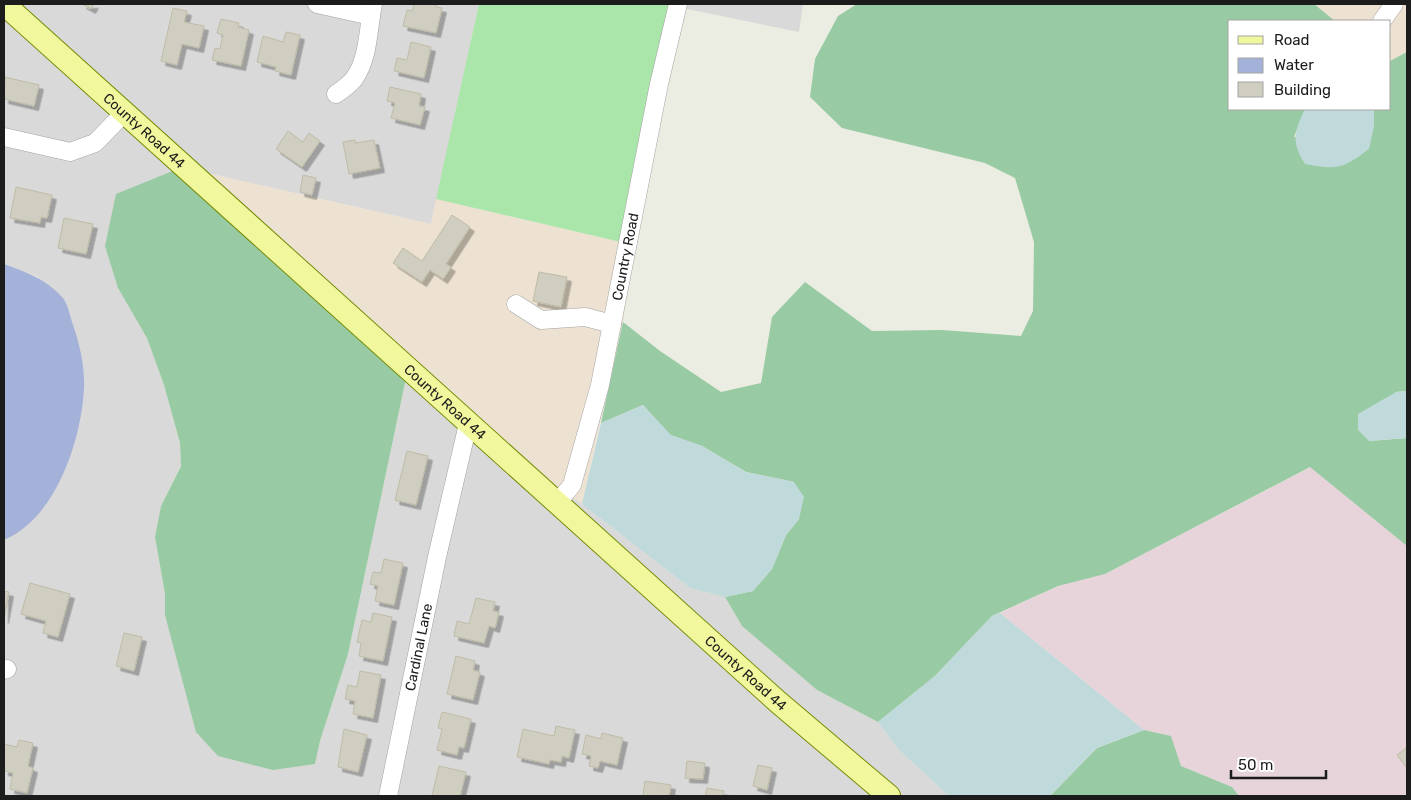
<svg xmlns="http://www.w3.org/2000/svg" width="1411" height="800" font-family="Rubik,sans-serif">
<defs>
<filter id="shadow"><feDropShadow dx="4.5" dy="4.5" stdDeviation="0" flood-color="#0004"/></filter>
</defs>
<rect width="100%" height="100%" fill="#ebede2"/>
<g fill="#dad9d9">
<polygon points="14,4 479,4 431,224 198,171"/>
<polygon points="682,4 803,4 799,32 682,8"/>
<polygon points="4,14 175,170 118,288 147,337 164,385 180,443 181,465 161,506 155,537 165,594 165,615 315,764 320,741 348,654 406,378 878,796 4,796 4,540 9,537 38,277 4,264"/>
<polygon points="515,456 582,504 690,588 725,597 742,626 817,690 878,722 898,749 949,796 899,796"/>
</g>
<g fill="#ede1d1">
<polygon points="1314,4 1407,4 1407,52 1390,61 1390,21 1335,21"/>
<polygon points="198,171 431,224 436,199 634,245 623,322 582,504 515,456"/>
</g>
<polygon fill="#e6d4da" points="1311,467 1407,546 1407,796 1239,796 1232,787 1181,766 1171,736 1144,730 1000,613 1058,586 1105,574"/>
<polygon fill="#aae5aa" points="479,4 682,4 634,245 436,199"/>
<g fill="#98caa3">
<polygon points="857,4 1314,4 1335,21 1230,21 1230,109 1305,109 1294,137 1374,126 1374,109 1390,109 1390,61 1407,52 1407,391 1396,392 1369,441 1407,438 1407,546 1310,467 1105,574 1058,586 992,616 935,676 878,722 817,690 742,626 725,597 753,591 772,569 786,535 799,519 794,482 746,472 702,446 670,435 643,405 601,423 623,322 660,351 721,392 761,383 772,317 805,282 872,331 942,330 1021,336 1033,311 1034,242 1015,178 985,163 842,128 810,97 815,59 838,16"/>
<polygon points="175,170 406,378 348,654 320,741 315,764 273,770 218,756 196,732 165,615 165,594 155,537 161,506 181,466 180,443 164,385 147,338 118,288 105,246 116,194"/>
<polygon points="1144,730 1171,736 1181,766 1232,787 1239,796 1050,796 1097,748"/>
</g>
<g fill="#c0d9da">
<path d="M1305 109H1374V126L1369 149C1343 169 1337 170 1305 164 1291 142 1294 132 1305 109Z"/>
<polygon points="1407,391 1407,438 1369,441 1358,430 1358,414 1396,392"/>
<polygon points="643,405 671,435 702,446 746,472 794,482 804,497 799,519 786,535 772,569 753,591 725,597 690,588 582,504 601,423"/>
<polygon points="1000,613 1144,730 1097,748 1050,796 949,796 898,749 878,722 935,676 992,616"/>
</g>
<path fill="#a4b2d9" d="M4 264C26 272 46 279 62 297 68 303 70 317 73 325 80 345 85 368 84 389 81 441 56 518 4 540Z"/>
<g fill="#cfcec0" stroke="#bebca5" filter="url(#shadow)">
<polygon points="82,4 94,4 91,9"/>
<polygon points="414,4 437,4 436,7 442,8 436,33 403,26 407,10 412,11"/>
<polygon points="173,8 187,11 184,22 204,26 199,48 182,44 177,65 161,61"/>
<polygon points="221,19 239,23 238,27 249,30 241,66 212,60 215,48 220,49 223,35 217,33"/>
<polygon points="286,32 300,35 291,75 275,71 276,67 257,62 263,36 283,42"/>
<polygon points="411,42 431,47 424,78 394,71 397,58 407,60"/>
<polygon points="5,77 39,85 34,106 4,99"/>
<polygon points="390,87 421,94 419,106 425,107 420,125 391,118 395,103 387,101"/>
<polygon points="288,131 303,142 309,133 320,141 302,167 276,149"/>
<polygon points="355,140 355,143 374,140 380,168 349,174 343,142"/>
<polygon points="303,175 316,178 312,195 300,192"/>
<polygon points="16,187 52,195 47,218 41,217 40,223 10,218"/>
<polygon points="452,215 470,227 446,264 451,267 443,279 430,270 422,282 393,263 403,248 422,261"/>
<polygon points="64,218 93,224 86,254 58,248"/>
<polygon points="539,272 567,277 561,307 533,301"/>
<polygon points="407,451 428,456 416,505 395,500"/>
<polygon points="384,559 403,563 394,605 375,601 378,586 370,584 373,572 381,573"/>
<polygon points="30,583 70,594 58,637 43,633 46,621 21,614"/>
<polygon points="4,591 9,592 4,619"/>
<polygon points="476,598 495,602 493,611 499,612 495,628 489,626 484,643 454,636 457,621 469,624"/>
<polygon points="373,613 392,617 383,661 359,656 361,643 357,642 362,620 371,622"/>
<polygon points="124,633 142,637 134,671 116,666"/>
<polygon points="456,656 475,661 473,670 480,672 473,700 447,694"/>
<polygon points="360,671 381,675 373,718 353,714 355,701 345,699 348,685 357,687"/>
<polygon points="442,712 471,719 464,748 459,747 457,755 437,750 442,729 438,728"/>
<polygon points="556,726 575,730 569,758 562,756 561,762 550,760 549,764 517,757 523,729 554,736"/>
<polygon points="344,729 367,735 358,772 338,767"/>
<polygon points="602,733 623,738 617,765 600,761 598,768 589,766 591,756 582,754 586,735 601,739"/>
<polygon points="19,740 33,743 28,766 33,768 27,793 10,789 13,773 4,771 4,744 17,747"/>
<polygon points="1407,747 1407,768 1397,755"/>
<polygon points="687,761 705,763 703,779 685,778"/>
<polygon points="758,765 772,768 767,790 753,786"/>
<polygon points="439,766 466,772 460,796 432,796"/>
<polygon points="645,781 671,785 669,796 643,796"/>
<polygon points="707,788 724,791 723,796 705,796"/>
</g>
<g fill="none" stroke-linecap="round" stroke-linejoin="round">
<defs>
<g id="minor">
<polyline points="317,4 371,16"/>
<polyline points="1382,21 1394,4"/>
<path d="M336 94C342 90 349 85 354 79 369 58 368 28 373 4"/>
<polyline points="4,137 70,152 95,143 125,112"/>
<polyline points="516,304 541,320 585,317 612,324"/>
<path id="s1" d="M557 503 572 485 600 385 659 84 678 4"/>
<polyline points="4,670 7,669"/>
<path id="s2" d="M388 796 437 557 468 424"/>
</g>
<g id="major">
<path id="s3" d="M4 4 778 702 889 796"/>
</g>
</defs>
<use href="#minor" stroke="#a3a3a3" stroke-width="19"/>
<use href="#major" stroke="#768d07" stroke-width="24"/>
<use href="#minor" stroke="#fff" stroke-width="18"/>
<use href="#major" stroke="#f0f79d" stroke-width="22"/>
</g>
<g text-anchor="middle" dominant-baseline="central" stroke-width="4" stroke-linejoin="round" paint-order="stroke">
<g font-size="14" fill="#1c1c1c" stroke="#fff">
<text stroke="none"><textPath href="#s3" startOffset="189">County Road 44</textPath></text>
<text stroke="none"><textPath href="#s1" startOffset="258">Country Road</textPath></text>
<text stroke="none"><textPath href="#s3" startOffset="594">County Road 44</textPath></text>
<text stroke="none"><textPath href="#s2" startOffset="152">Cardinal Lane</textPath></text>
<text stroke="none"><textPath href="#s3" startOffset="999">County Road 44</textPath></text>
</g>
</g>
<rect width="1411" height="800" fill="none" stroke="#1c1c1c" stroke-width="10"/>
<rect x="1228" y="20" width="162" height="90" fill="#ffffff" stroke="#a4a4a4"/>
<rect x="1238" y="36" width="25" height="8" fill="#f0f79d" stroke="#a4a4a4"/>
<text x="1274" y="45" font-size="15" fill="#1c1c1c">Road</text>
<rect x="1238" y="58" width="25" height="15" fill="#a4b2d9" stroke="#a4a4a4"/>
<text x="1274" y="70" font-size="15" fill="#1c1c1c">Water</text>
<rect x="1238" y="82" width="25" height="15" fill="#cfcec0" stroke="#a4a4a4"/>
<text x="1274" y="95" font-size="15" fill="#1c1c1c">Building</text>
<path d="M1231 770v8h95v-8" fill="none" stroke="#1c1c1c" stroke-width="2.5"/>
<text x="1238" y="770" font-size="15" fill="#1c1c1c" stroke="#ffffff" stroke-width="4" paint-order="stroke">50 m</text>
</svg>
